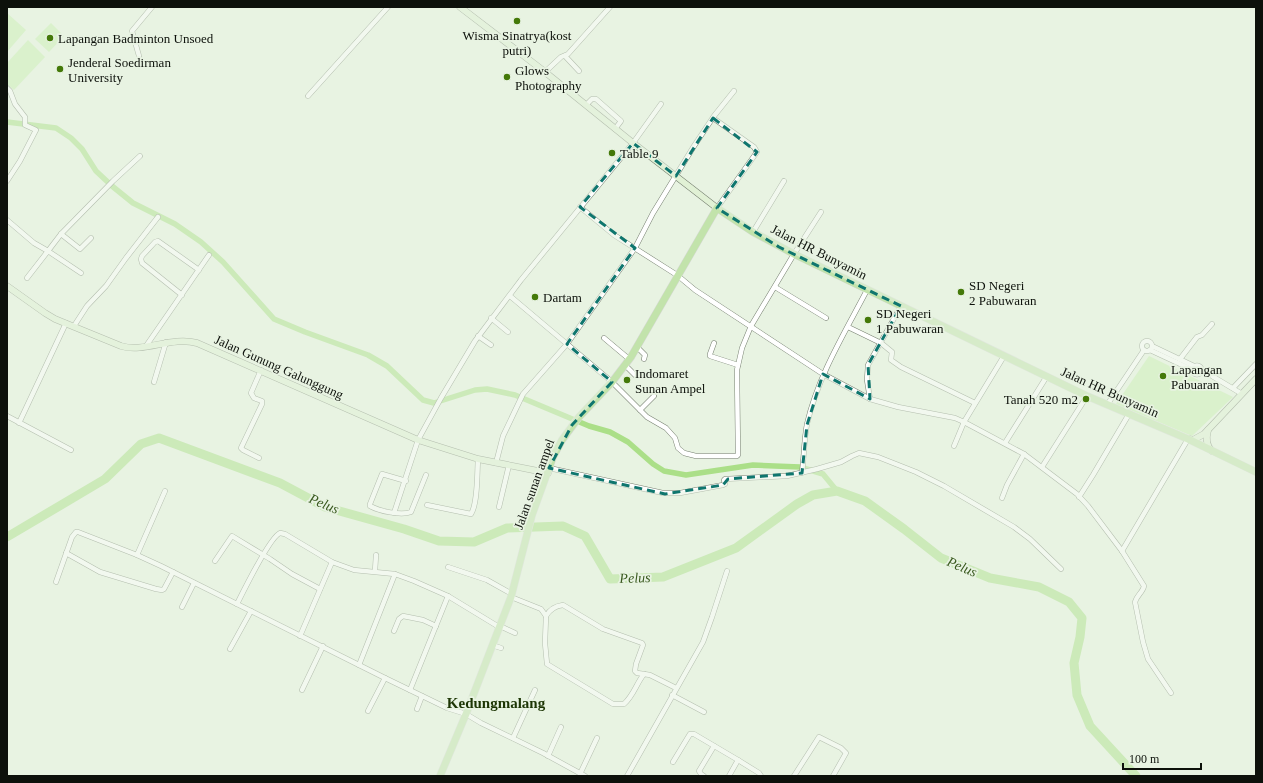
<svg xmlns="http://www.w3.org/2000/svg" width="1263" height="783" font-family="Georgia,serif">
<rect width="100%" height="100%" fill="#e8f3e2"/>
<g fill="#caefb2">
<polygon points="7,13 26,30 7,52"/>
<polygon points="51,23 64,36 49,52 35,39"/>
<polygon points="28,40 45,57 14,90 7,84 7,63"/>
<polygon points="1149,356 1233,397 1192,436 1116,404"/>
</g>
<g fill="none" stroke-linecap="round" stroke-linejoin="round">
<polyline stroke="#abdf88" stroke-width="5.5" points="7,122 56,128 71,138 82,149 96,171 112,186 133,203 175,224 201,242 223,262 274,319 305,332 368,355 387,366 423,400 434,403 475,390 487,389 515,395 589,426 610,432 628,442 653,464 664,471 686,475 753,465 800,467 823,474 837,491"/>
<polyline stroke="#abdf88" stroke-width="9" points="7,537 105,479 141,444 159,438 280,483 325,507 404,529 439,541 474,542 507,528 563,526 585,536 610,579 663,577 736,548 797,504 813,495 837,491 865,501 904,529 941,558 990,578 1039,587 1069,602 1082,618 1080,637 1074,663 1077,695 1090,726 1136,776"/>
<defs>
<g id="street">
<polyline points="139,56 132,31 152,7"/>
<polyline points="565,56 579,71"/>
<polyline points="545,72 561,57 568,54 610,7"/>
<polyline points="7,88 10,91 15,104 25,117 25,125 36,130 20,161 7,181"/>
<polyline points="308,96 388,7"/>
<polyline points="586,105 592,99 596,99 621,121 615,129"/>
<polyline points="713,118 754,147 757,152 717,208"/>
<polyline points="580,207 614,235 677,275 695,290 823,374 870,399 898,407 955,418 964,422 954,446"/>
<polyline points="7,220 34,243 48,251 61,234 113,181 140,156"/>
<polyline points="753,232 784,181"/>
<polyline points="61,234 80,249 91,238"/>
<polyline points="27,278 48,251 81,273"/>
<polyline points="775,287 826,318"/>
<polyline points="182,295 142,263 141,259 142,256 155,242 158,241 199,270"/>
<polyline points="510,296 612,382 647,417 666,428 675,438 678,448 684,453 696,456 737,456 738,455 737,370 742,348 751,326 794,254 821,212"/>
<polyline points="491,318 508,332"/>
<polyline points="74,326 87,306 106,286 126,258 158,217"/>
<polyline points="848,327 881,343 892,352 891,360 901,367 975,403"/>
<polyline points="478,336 491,345"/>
<polyline points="604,338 629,359"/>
<circle cx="1147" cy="346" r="5"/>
<polyline points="714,343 710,354 710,356 738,365"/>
<polyline points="146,346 209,255"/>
<polyline points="1152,346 1194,366"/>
<polyline points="637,347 645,355 644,359"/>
<polyline points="1150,350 1193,370"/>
<path d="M1004 356 964 422 1024 454 1077 494 1088 506 1122 551 1144 586C1143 592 1137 595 1135 602L1143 642 1148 659 1171 693"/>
<polyline points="1180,359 1197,337 1202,335 1212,324"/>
<polyline points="625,365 636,376"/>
<circle cx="1197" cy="370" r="4.5"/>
<polyline points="1212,376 1242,394"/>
<polyline points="154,382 166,342"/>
<polyline points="1233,388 1256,364"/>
<polyline points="870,399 867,380 868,365 901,306"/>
<polyline points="1107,405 1144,350"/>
<polyline points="640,410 654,396"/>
<polyline points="7,416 71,450"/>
<polyline points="19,423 66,323"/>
<polyline points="1005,443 1047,376"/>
<polyline points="259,458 243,450 241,448 262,404 262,401 254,398 251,393 261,370"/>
<polyline points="496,463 503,436 523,394 567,344 635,248 653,213 694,146 714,116 734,91"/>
<polyline points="1042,467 1087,396"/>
<polyline points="549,468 663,493 680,493 723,485 725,484 724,480 725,479 787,476 817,469 841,462 852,456 859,453 878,457 916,472 944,486 1014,527 1030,539 1061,569"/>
<path d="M802 473C804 457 804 440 807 424 818 376 844 334 867 290"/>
<path d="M406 481 382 474 370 504V506C379 511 401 516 411 512L426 475"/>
<polyline points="1079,497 1093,475 1129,414"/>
<polyline points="1002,498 1007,485 1024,454"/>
<path d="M427 505 471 514C478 503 477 473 478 459"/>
<polyline points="499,507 509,465"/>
<polyline points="394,513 418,440 441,398 475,341 521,280 633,143 661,104"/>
<polyline points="1122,551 1188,439"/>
<polyline points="66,553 100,572 156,589 162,590 164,589 173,572"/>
<polyline points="137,555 165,491"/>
<polyline points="215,561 232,536 270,559 292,574 320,589"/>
<polyline points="448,567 487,580 512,594"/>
<polyline points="375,571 376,555"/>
<polyline points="56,582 72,537 76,532 78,532 137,555 161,566 385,678 447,708 466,714 481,723 543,753 585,776"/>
<path d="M511 597 541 609 546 616 545 643 547 664 613 704H624C634 695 636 684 644 674L650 675 676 688"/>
<path d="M237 604C243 592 270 537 280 533L285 534 332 562 354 570 395 574 414 581 448 596 499 627"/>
<polyline points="182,607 194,583"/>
<path d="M546 616C550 609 555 606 563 605L603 629 642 643 643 645 636 664 635 671 637 673 644 674"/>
<polyline points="500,626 515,633"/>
<polyline points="394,631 399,619 403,616 423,620 436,626"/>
<polyline points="300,636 332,562"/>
<polyline points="492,645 501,648"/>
<polyline points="230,649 251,611"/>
<polyline points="359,665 395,574"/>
<polyline points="302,690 323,646"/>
<polyline points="410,690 448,596"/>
<polyline points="672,695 704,712"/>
<polyline points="417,709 422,696"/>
<polyline points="368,711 385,678"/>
<polyline points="513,738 535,690"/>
<polyline points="548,756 561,727"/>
<polyline points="738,760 759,773 761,776"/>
<polyline points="673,762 690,734 694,734 738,760 729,776"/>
<polyline points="580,774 597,738"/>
<polyline points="627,776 703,642 712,617 727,571"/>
<polyline points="704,776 701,774 699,771 714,746"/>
<polyline points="794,776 819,737 841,748 846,753 833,776"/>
</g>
<g id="secondary">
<polyline points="460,7 545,72 633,143 717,208"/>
<path d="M7 286 45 313 55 319 121 346C145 353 171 336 197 343L418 440 478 459 548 473"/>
<path d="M1208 430C1206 438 1206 446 1212 451"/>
<polyline points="1189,439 1193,440 1204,434 1256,379"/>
</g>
<polyline id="primary" points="440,776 466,714 511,597 532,515 553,457 562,440 579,417 612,382 631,357 717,208 753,232 794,254 1087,396 1188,439 1256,472"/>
</defs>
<use href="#street" stroke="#778071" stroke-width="5.5"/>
<use href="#secondary" stroke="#778071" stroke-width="7"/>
<use href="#primary" stroke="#d8d9d8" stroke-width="8"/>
<use href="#street" stroke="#fff" stroke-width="4.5"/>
<use href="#secondary" stroke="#e1f1d5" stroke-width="6"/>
<use href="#primary" stroke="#c2e3ab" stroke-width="7"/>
</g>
<path d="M0 0H1263V783H0ZM713 118 757 152 717 208 779 247 901 306 868 365 870 399 823 374 807 425 802 473 728 479 723 485 665 494 549 468 572 425 612 382 567 344 635 248 580 207 633 143 676 176Z" fill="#e8f3e2" fill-opacity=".55" fill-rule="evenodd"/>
<path fill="none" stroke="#0f766e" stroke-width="3" stroke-dasharray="8 5" stroke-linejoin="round" d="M713 118 757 152 717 208 779 247 901 306 868 365 870 399 823 374 807 425 802 473 728 479 723 485 665 494 549 468 572 425 612 382 567 344 635 248 580 207 633 143 676 176Z"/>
<g fill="#447909" stroke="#e8f3e2" stroke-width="1.5">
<circle cx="517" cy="21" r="4"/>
<circle cx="50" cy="38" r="4"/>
<circle cx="60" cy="69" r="4"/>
<circle cx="507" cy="77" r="4"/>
<circle cx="612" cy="153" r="4"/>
<circle cx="961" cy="292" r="4"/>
<circle cx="535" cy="297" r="4"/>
<circle cx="868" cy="320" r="4"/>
<circle cx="1163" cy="376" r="4"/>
<circle cx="627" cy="380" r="4"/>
<circle cx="1086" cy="399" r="4"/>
</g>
<g text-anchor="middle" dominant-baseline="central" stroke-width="3.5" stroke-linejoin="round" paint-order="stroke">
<g font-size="13" fill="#0d110b" stroke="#e8f3e2" text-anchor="start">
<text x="517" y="35" text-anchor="middle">Wisma Sinatrya(kost<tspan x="517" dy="15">putri)</tspan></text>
<text x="58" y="38">Lapangan Badminton Unsoed</text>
<text x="68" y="62">Jenderal Soedirman<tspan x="68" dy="15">University</tspan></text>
<text x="515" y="70">Glows<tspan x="515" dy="15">Photography</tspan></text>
<text x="620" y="153">Table 9</text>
<text x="969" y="285">SD Negeri<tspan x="969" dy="15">2 Pabuwaran</tspan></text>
<text x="543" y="297">Dartam</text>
<text x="876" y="313">SD Negeri<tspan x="876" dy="15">1 Pabuwaran</tspan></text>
<text x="1171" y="369">Lapangan<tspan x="1171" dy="15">Pabuaran</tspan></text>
<text x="635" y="373">Indomaret<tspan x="635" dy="15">Sunan Ampel</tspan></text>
<text x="1078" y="399" text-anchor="end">Tanah 520 m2</text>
</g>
<g font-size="13" fill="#0d110b" stroke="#e8f3e2">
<text transform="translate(819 252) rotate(27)">Jalan HR Bunyamin</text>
<text transform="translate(279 367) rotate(24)">Jalan Gunung Galunggung</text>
<text transform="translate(1110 392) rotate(24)">Jalan HR Bunyamin</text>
<text transform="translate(534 484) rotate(-70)">Jalan sunan ampel</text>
</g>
<g font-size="14" font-style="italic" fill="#39591f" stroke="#e8f3e2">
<text transform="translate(324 504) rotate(23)">Pelus</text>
<text transform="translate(962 567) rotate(23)">Pelus</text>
<text transform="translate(635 578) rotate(-2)">Pelus</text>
</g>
<g font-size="15" font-weight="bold" fill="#1c3504" stroke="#e8f3e2">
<text x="496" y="703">Kedungmalang</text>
</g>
</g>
<rect width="1263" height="783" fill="none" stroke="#0d110b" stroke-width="16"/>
<path d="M1123 763v6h78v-6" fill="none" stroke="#0d110b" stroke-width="2"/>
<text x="1129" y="763" font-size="12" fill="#0d110b" stroke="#e8f3e2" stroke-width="3" paint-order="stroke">100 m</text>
</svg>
